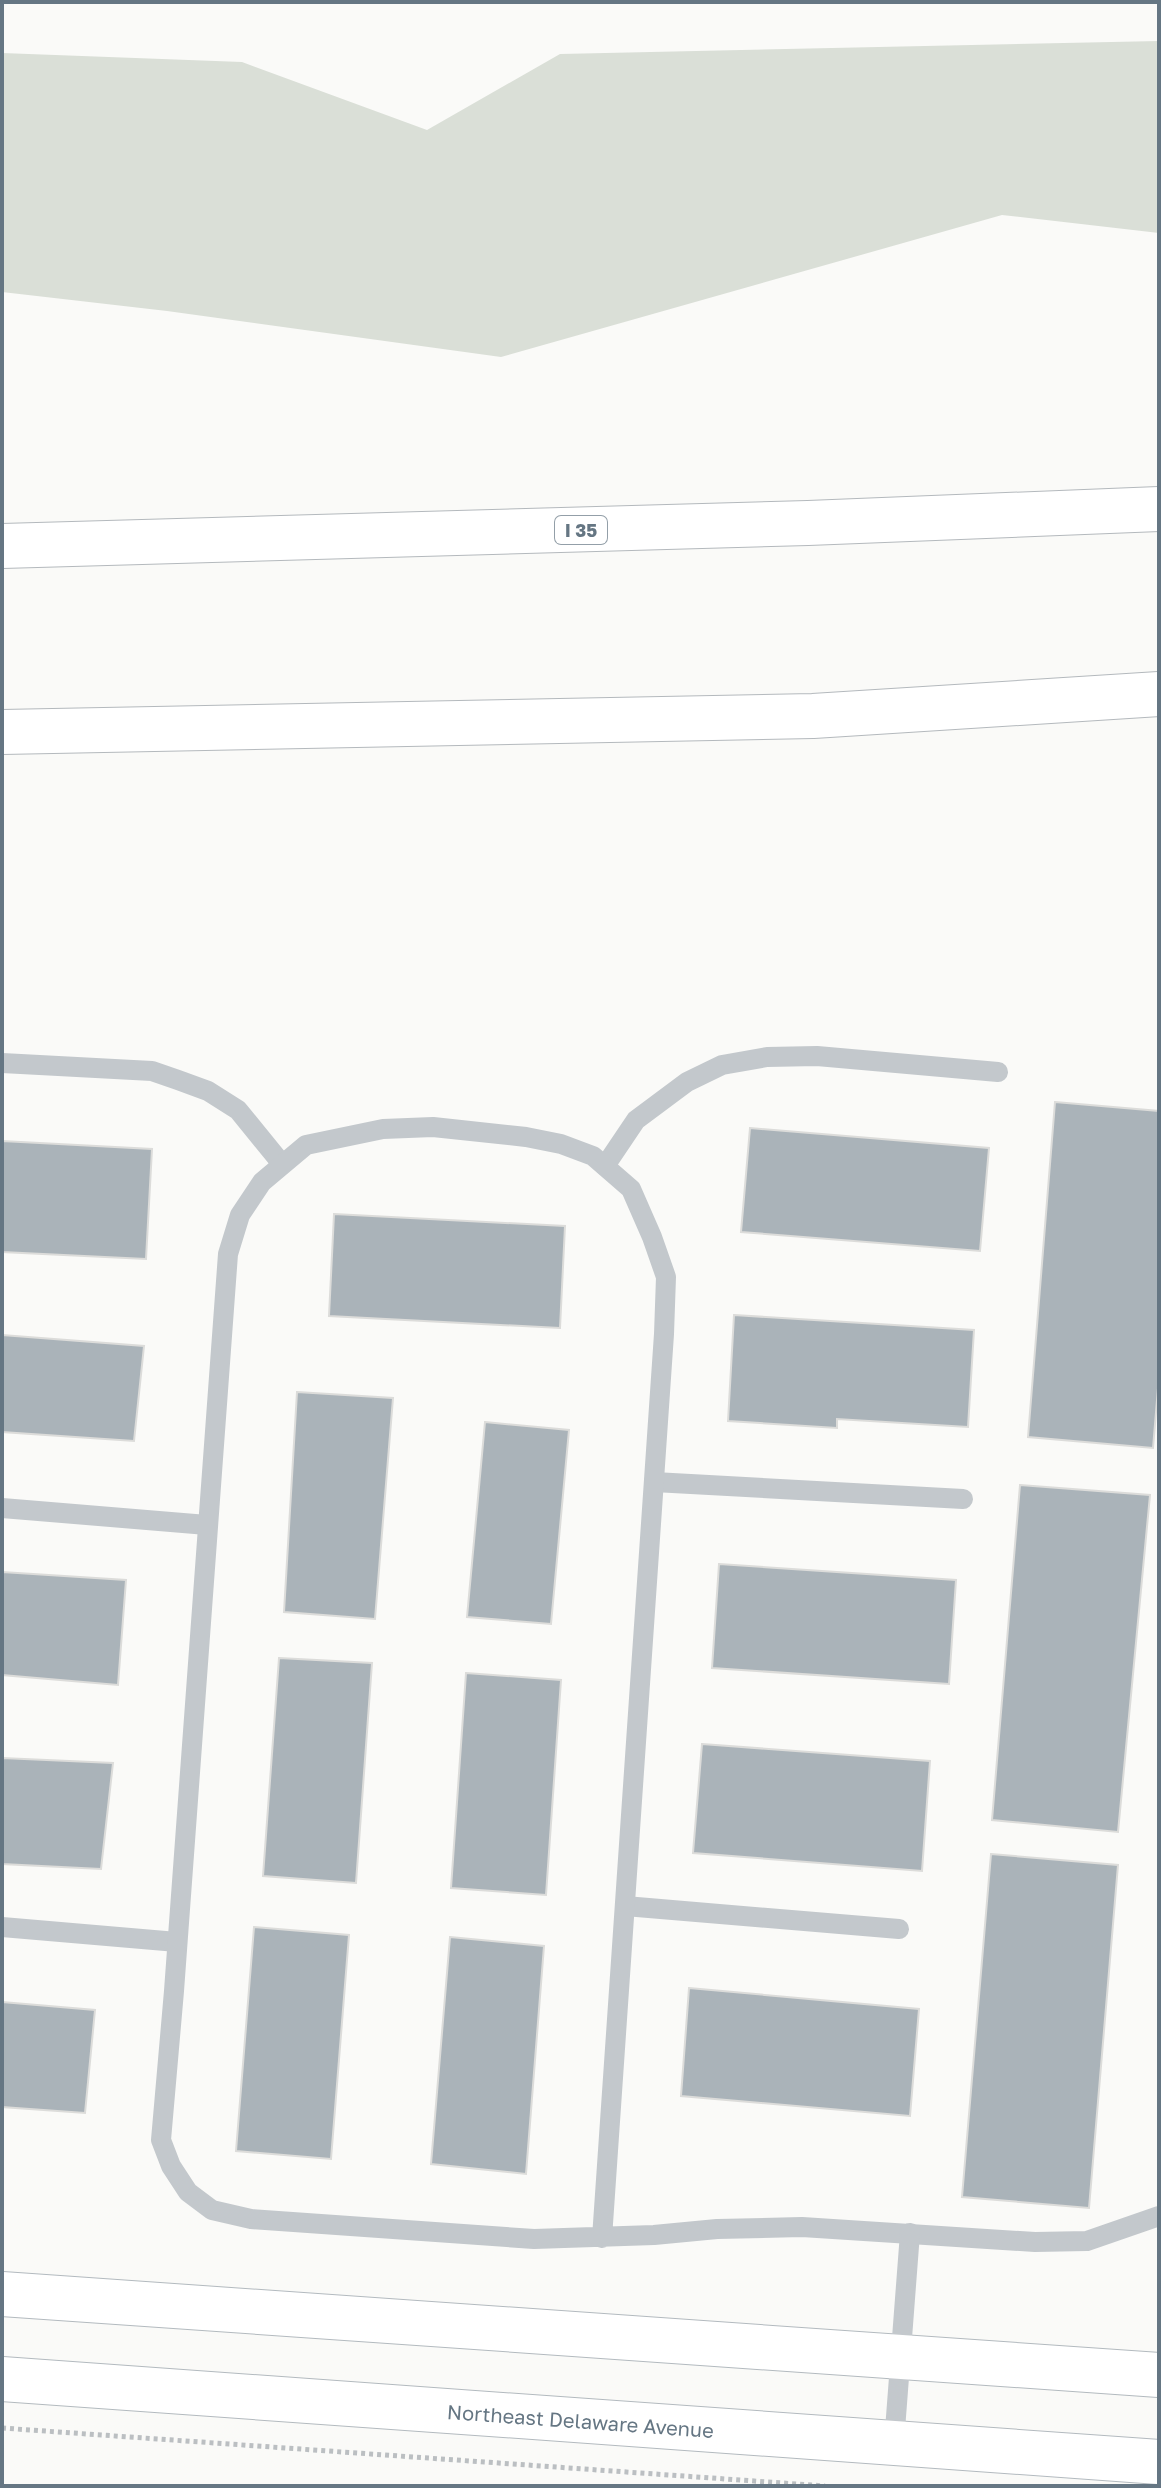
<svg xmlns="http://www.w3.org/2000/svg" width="1161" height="2488" font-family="'Golos Text',sans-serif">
<rect width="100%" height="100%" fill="#fafaf8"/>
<polygon fill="#dadfd7" points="1159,41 1159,233 1002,215 501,357 167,311 2,292 2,53 242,62 427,130 560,54"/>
<g fill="#aab3b9" stroke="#dcdcda" stroke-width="2">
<polygon points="1055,1102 1159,1111 1159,1376 1153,1448 1028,1437"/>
<polygon points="750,1128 989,1148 980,1251 741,1232"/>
<polygon points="2,1141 152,1149 146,1259 2,1252"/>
<polygon points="334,1214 565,1226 560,1328 329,1316"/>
<polygon points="734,1315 974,1330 968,1427 837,1419 837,1428 728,1421"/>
<polygon points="2,1335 144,1346 134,1441 2,1432"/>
<polygon points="297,1392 393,1398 375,1619 284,1612"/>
<polygon points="485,1422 569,1430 551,1624 467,1617"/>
<polygon points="1020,1485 1150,1495 1118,1832 992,1820"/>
<polygon points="719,1564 956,1580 949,1684 712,1668"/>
<polygon points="2,1572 126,1580 118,1685 2,1675"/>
<polygon points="279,1658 372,1663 356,1883 263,1876"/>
<polygon points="466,1673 561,1680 546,1895 451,1888"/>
<polygon points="702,1744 930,1761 922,1871 693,1853"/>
<polygon points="2,1758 113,1763 101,1869 2,1864"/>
<polygon points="991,1854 1118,1865 1089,2208 962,2197"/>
<polygon points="254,1927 349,1935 331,2159 236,2151"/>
<polygon points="450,1937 544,1946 526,2174 431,2164"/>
<polygon points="689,1988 919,2009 910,2116 681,2096"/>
<polygon points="2,2002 95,2010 85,2113 2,2107"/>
</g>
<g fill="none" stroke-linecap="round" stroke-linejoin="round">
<defs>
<g id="secondary">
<polyline points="2,2294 1159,2375"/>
<path id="s1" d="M2 2379 1159 2462"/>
</g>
<g id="motorway">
<polyline points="2,546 808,523 1159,509"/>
<polyline points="2,732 813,716 1159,694"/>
</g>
</defs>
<use href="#secondary" stroke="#b3babf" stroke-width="46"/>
<use href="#motorway" stroke="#b4b9bd" stroke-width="46"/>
<polyline stroke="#bbbfc2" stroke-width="5" stroke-dasharray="4 4" stroke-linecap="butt" points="2,2428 825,2486"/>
<g stroke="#c3c8cc" stroke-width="20">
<polyline points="2,1063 152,1071 178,1080 208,1091 238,1110 282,1164"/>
<polyline points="605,1166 636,1120 687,1082 722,1065 767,1057 817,1056 998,1072"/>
<polyline points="654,1482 963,1499"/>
<polyline points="2,1508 207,1525"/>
<polyline points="625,1906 899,1929"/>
<polyline points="2,1927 177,1942"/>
<polyline points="602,2238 664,1334 666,1277 652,1237 631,1189 593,1156 561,1144 526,1137 433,1127 383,1129 306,1145 262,1182 240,1215 228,1254 174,1991 161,2140 171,2166 188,2192 212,2210 251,2219 534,2239 654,2235 717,2229 802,2227 1035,2242 1087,2241 1159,2216"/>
<polyline points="894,2443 910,2233"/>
</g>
<use href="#secondary" stroke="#fff" stroke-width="44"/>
<use href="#motorway" stroke="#fff" stroke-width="44"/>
</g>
<g text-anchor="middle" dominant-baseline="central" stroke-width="8" stroke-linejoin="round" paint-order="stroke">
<rect fill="#fff" stroke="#939fa8" stroke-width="2" x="555" y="516" width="52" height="28" rx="6"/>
<g font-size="18" font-weight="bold" fill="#657683">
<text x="581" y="530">I 35</text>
</g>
<g font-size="20" fill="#657683" stroke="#fff">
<text stroke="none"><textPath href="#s1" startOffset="580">Northeast Delaware Avenue</textPath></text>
</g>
</g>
<rect width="1161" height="2488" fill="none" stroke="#657683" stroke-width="8"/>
</svg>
